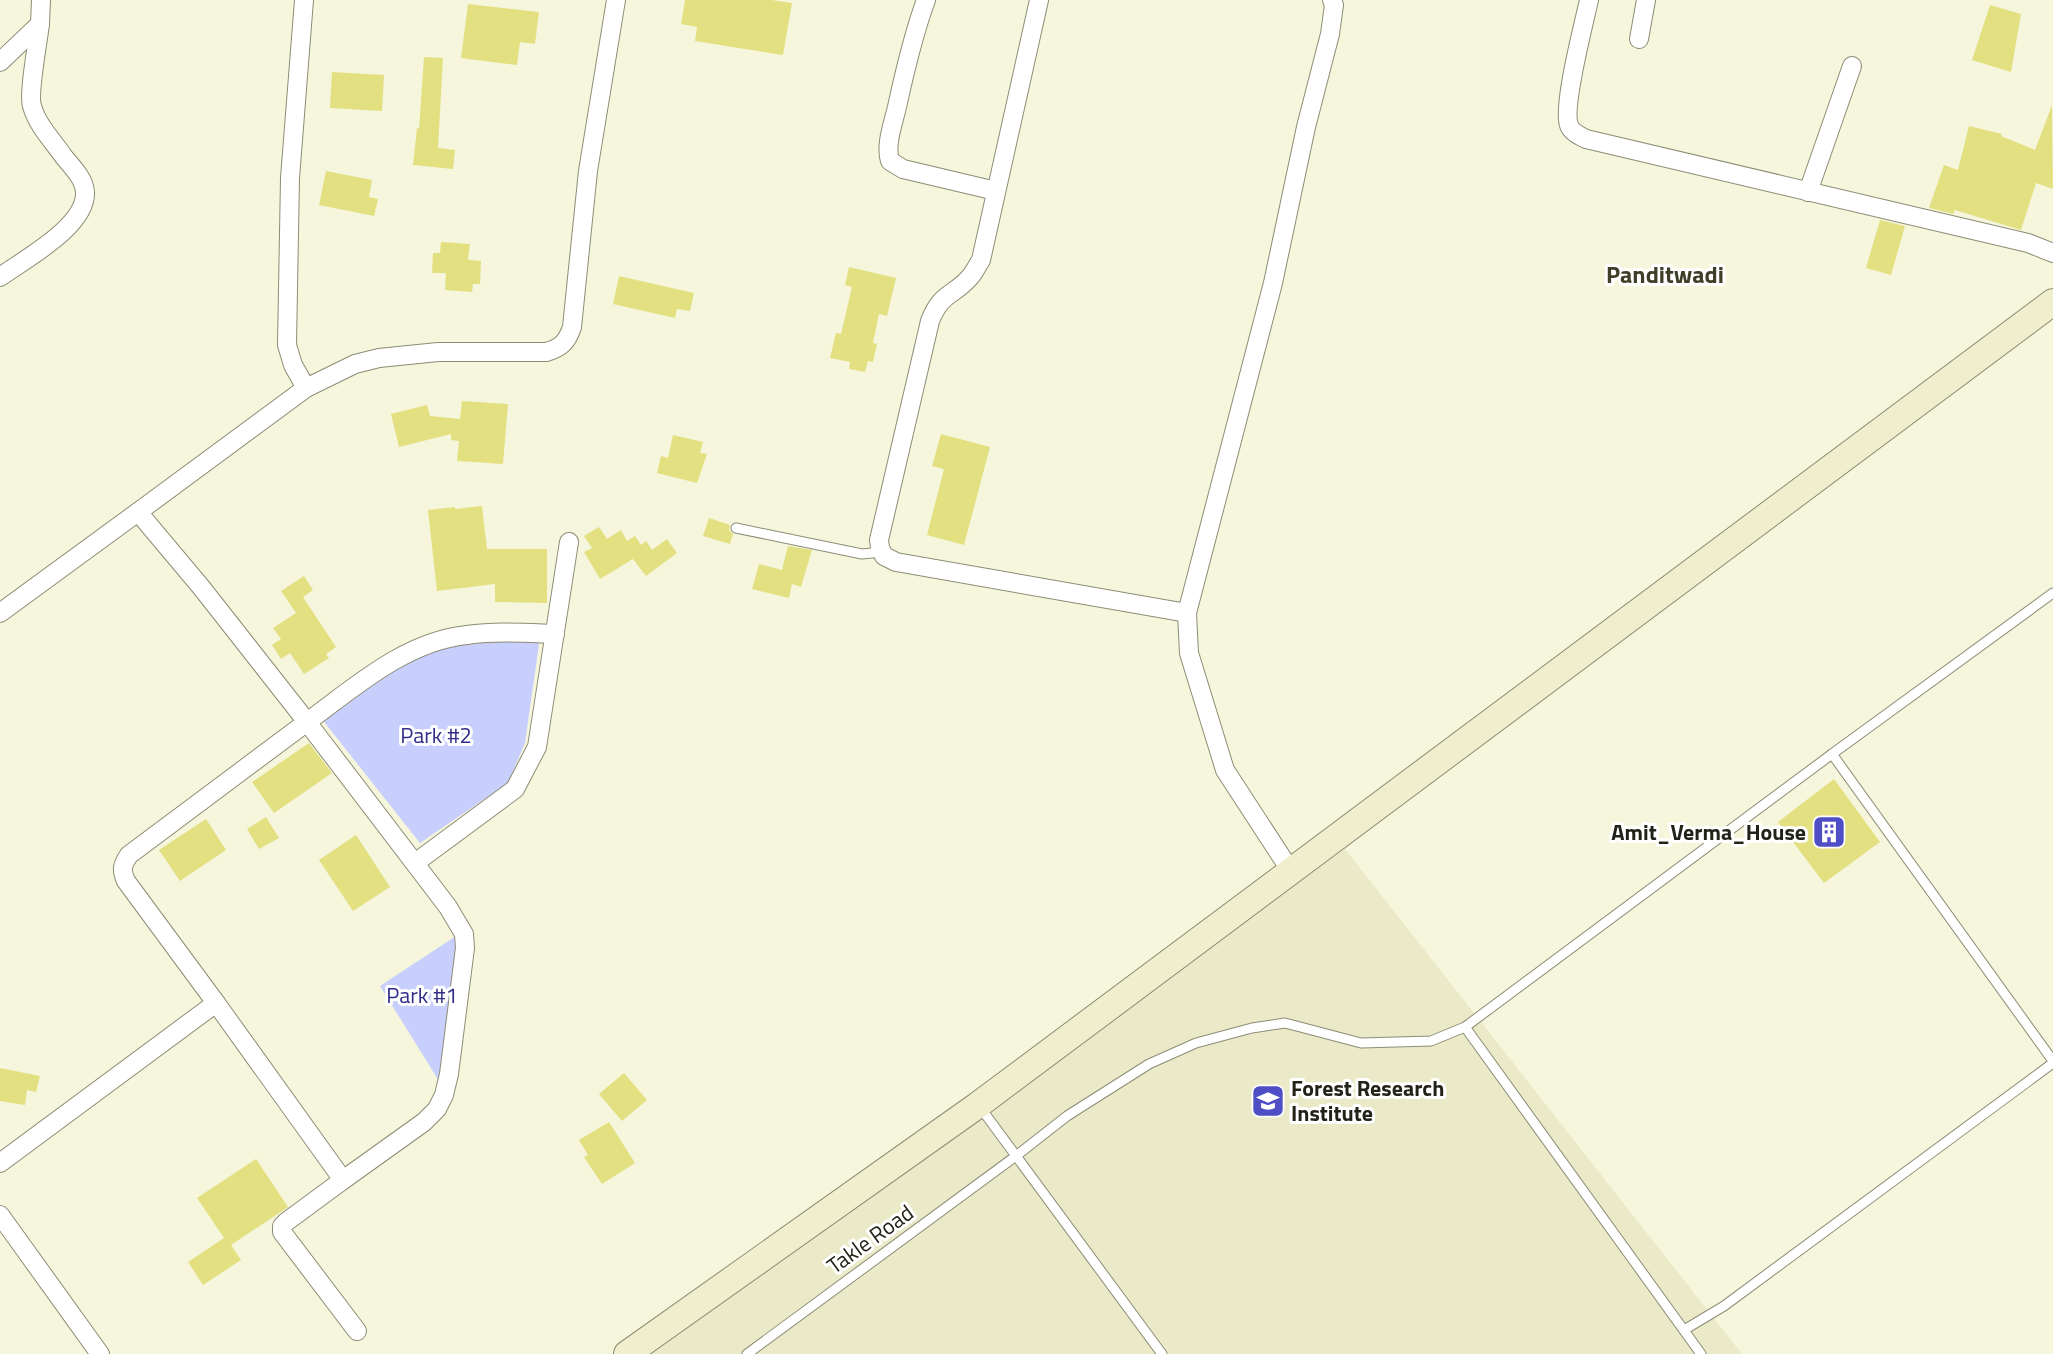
<svg xmlns="http://www.w3.org/2000/svg" width="2053" height="1354" font-family="'Titillium Web',sans-serif">
<rect width="100%" height="100%" fill="#f6f6dc"/>
<polygon fill="#eaeac9" points="1345,849 1742,1354 639,1354"/>
<g fill="#c8cffc">
<polygon points="482,636 540,637 525,743 508,783 420,843 321,718 393,664"/>
<polygon points="459,934 444,1089 380,986"/>
</g>
<g fill="#e3e082">
<polygon points="685,0 772,0 792,3 783,55 695,41 697,27 681,24"/>
<polygon points="468,4 539,12 535,44 520,42 517,65 461,58"/>
<polygon points="1990,5 2021,14 2011,72 1972,60"/>
<polygon points="424,57 443,58 438,148 455,150 453,169 413,165 417,128 419,129"/>
<polygon points="332,72 384,75 382,111 330,108"/>
<polygon points="2052,105 2053,189 2036,183 2021,230 1955,210 1953,214 1929,208 1944,165 1958,170 1969,126 2002,134 2001,136 2035,150"/>
<polygon points="326,171 372,180 369,197 378,199 374,216 319,205"/>
<polygon points="1880,220 1905,226 1891,275 1866,268"/>
<polygon points="441,242 470,244 468,260 481,261 480,284 473,284 472,292 445,290 446,273 432,273 433,253 440,253"/>
<polygon points="849,267 896,278 887,316 879,314 873,343 877,344 873,362 868,361 865,372 849,369 850,362 830,358 836,333 841,334 852,287 845,285"/>
<polygon points="619,276 694,293 690,311 677,309 675,318 613,304"/>
<polygon points="462,401 508,404 503,464 457,461 459,441 451,440 451,434 399,447 391,414 427,405 430,416 460,419"/>
<polygon points="941,434 990,447 964,545 927,535 944,469 932,466"/>
<polygon points="673,435 703,442 700,453 707,454 697,483 657,473 661,456 668,458"/>
<polygon points="482,506 487,549 547,549 547,603 495,602 495,584 437,591 428,510 455,507 455,509"/>
<polygon points="709,518 730,525 729,530 733,534 730,544 703,536"/>
<polygon points="599,527 607,539 621,530 627,541 635,536 641,545 646,541 652,550 667,539 677,553 646,576 633,559 600,579 584,552 592,548 584,536"/>
<polygon points="788,546 812,550 801,587 792,584 789,598 752,589 759,564 782,570"/>
<polygon points="304,576 313,590 303,597 336,647 326,654 329,658 304,674 290,653 281,659 272,645 281,639 273,628 296,613 281,591"/>
<polygon points="309,743 332,773 274,813 252,782"/>
<polygon points="1834,779 1880,842 1824,883 1778,822"/>
<polygon points="266,817 279,838 259,849 247,829"/>
<polygon points="206,819 226,850 180,881 159,850"/>
<polygon points="356,835 390,887 353,911 319,860"/>
<polygon points="0,1068 40,1076 36,1092 27,1090 25,1105 0,1101"/>
<polygon points="624,1073 647,1100 622,1121 599,1094"/>
<polygon points="609,1122 635,1163 602,1184 584,1157 588,1155 579,1140"/>
<polygon points="256,1159 288,1207 231,1245 241,1260 203,1285 188,1262 224,1238 197,1198"/>
</g>
<g fill="none" stroke-linecap="round" stroke-linejoin="round">
<defs>
<g id="service">
<polyline points="736,528 862,554 882,552"/>
<polyline points="2053,593 1832,754 2053,1061"/>
<polyline points="1465,1027 1701,1354"/>
<polyline points="980,1107 1162,1354"/>
<polyline points="1684,1330 1724,1306 2053,1063"/>
<polyline points="747,1354 1016,1156 1067,1116 1149,1064 1196,1043 1252,1028 1285,1023 1361,1043 1431,1041 1465,1027 1832,754"/>
</g>
<g id="minor">
<polyline points="304,0 290,178 287,345 293,365 306,388"/>
<path d="M926 0C913 35 905 70 897 107 893 124 885 145 890 161L903 169 996 191"/>
<path d="M1039 0 981 260C977 266 974 273 970 277 953 297 942 291 930 321L879 540 880 548 884 556 896 562 1187 613 1273 283 1306 127 1330 34 1334 5 1332 0"/>
<path d="M1589 0C1584 23 1562 107 1569 125 1571 132 1580 136 1586 139L2028 243 2053 253"/>
<polyline points="1639,39 1646,0"/>
<polyline points="0,62 40,24 41,0"/>
<polyline points="1808,192 1852,66"/>
<path d="M0 277C25 259 87 226 85 192 84 178 72 167 64 157 53 141 37 125 32 106 28 94 38 41 40 24"/>
<polyline points="0,613 138,512"/>
<polyline points="1187,613 1189,653 1225,770 1292,873"/>
<polyline points="415,863 515,789 537,747 569,542"/>
<path d="M216 1003 343 1180 424 1122 437 1109 444 1095 449 1074 465 948 464 934 448 907 307 722C355 687 406 641 467 635 496 631 526 633 555 634"/>
<path d="M0 1163 216 1003 126 881C121 870 122 865 129 855L307 722 201 587 138 512 306 388 355 364 379 358 438 352H546C561 348 567 342 572 327L588 171 616 0"/>
<polyline points="343,1180 286,1222 282,1226 282,1232 357,1331"/>
<polyline points="0,1215 100,1354"/>
</g>
<polyline id="secondary" points="627,1354 978,1105 2053,302"/>
</defs>
<use href="#service" stroke="#8d8c75" stroke-width="11"/>
<use href="#minor" stroke="#8d8c75" stroke-width="20"/>
<use href="#secondary" stroke="#8d8c75" stroke-width="28"/>
<use href="#service" stroke="#fff" stroke-width="9"/>
<use href="#minor" stroke="#fff" stroke-width="18"/>
<use href="#secondary" stroke="#efeecd" stroke-width="26"/>
</g>
<defs>
<symbol id="building-square" viewBox="-11 -11 22 22"><rect x="-9" y="-9" width="18" height="18" rx="4" fill="#504ec5" stroke="#fff"/><path d="M-4-6H4V6H1V3H-1V6H-4ZM-2.5-4.3h1.7v1.8h-1.7ZM.8-4.3h1.7v1.8H.8ZM-2.5-1h1.7V.8h-1.7ZM.8-1h1.7V.8H.8Z" fill="#fff"/></symbol>
<symbol id="university-square" viewBox="-11 -11 22 22"><rect x="-9" y="-9" width="18" height="18" rx="4" fill="#504ec5" stroke="#fff"/><path d="M0-5L7-2L0 1L-7-2ZM-4 1L0 2.5L4 1V4Q0 6-4 4Z" fill="#fff"/></symbol>
</defs>
<g fill-rule="evenodd">
<use href="#building-square" x="1810" y="813" width="38" height="38"/>
<use href="#university-square" x="1249" y="1082" width="38" height="38"/>
</g>
<g text-anchor="middle" dominant-baseline="central" stroke-width="6" stroke-linejoin="round" paint-order="stroke">
<g font-size="22" fill="#312d88" stroke="#fff">
<text x="436" y="735">Park #2</text>
<text x="422" y="995">Park #1</text>
</g>
<g font-size="22" font-weight="bold" fill="#222218" stroke="#fff" text-anchor="end">
<text x="1806" y="832">Amit_Verma_House</text>
<text x="1291" y="1088" text-anchor="start">Forest Research<tspan x="1291" dy="25">Institute</tspan></text>
</g>
<g font-size="22" fill="#222218" stroke="#fff">
<text transform="translate(870 1239) rotate(-36)">Takle Road</text>
</g>
<g font-size="24" font-weight="bold" fill="#3f3e29" stroke="#fff">
<text x="1665" y="274">Panditwadi</text>
</g>
</g>
</svg>
